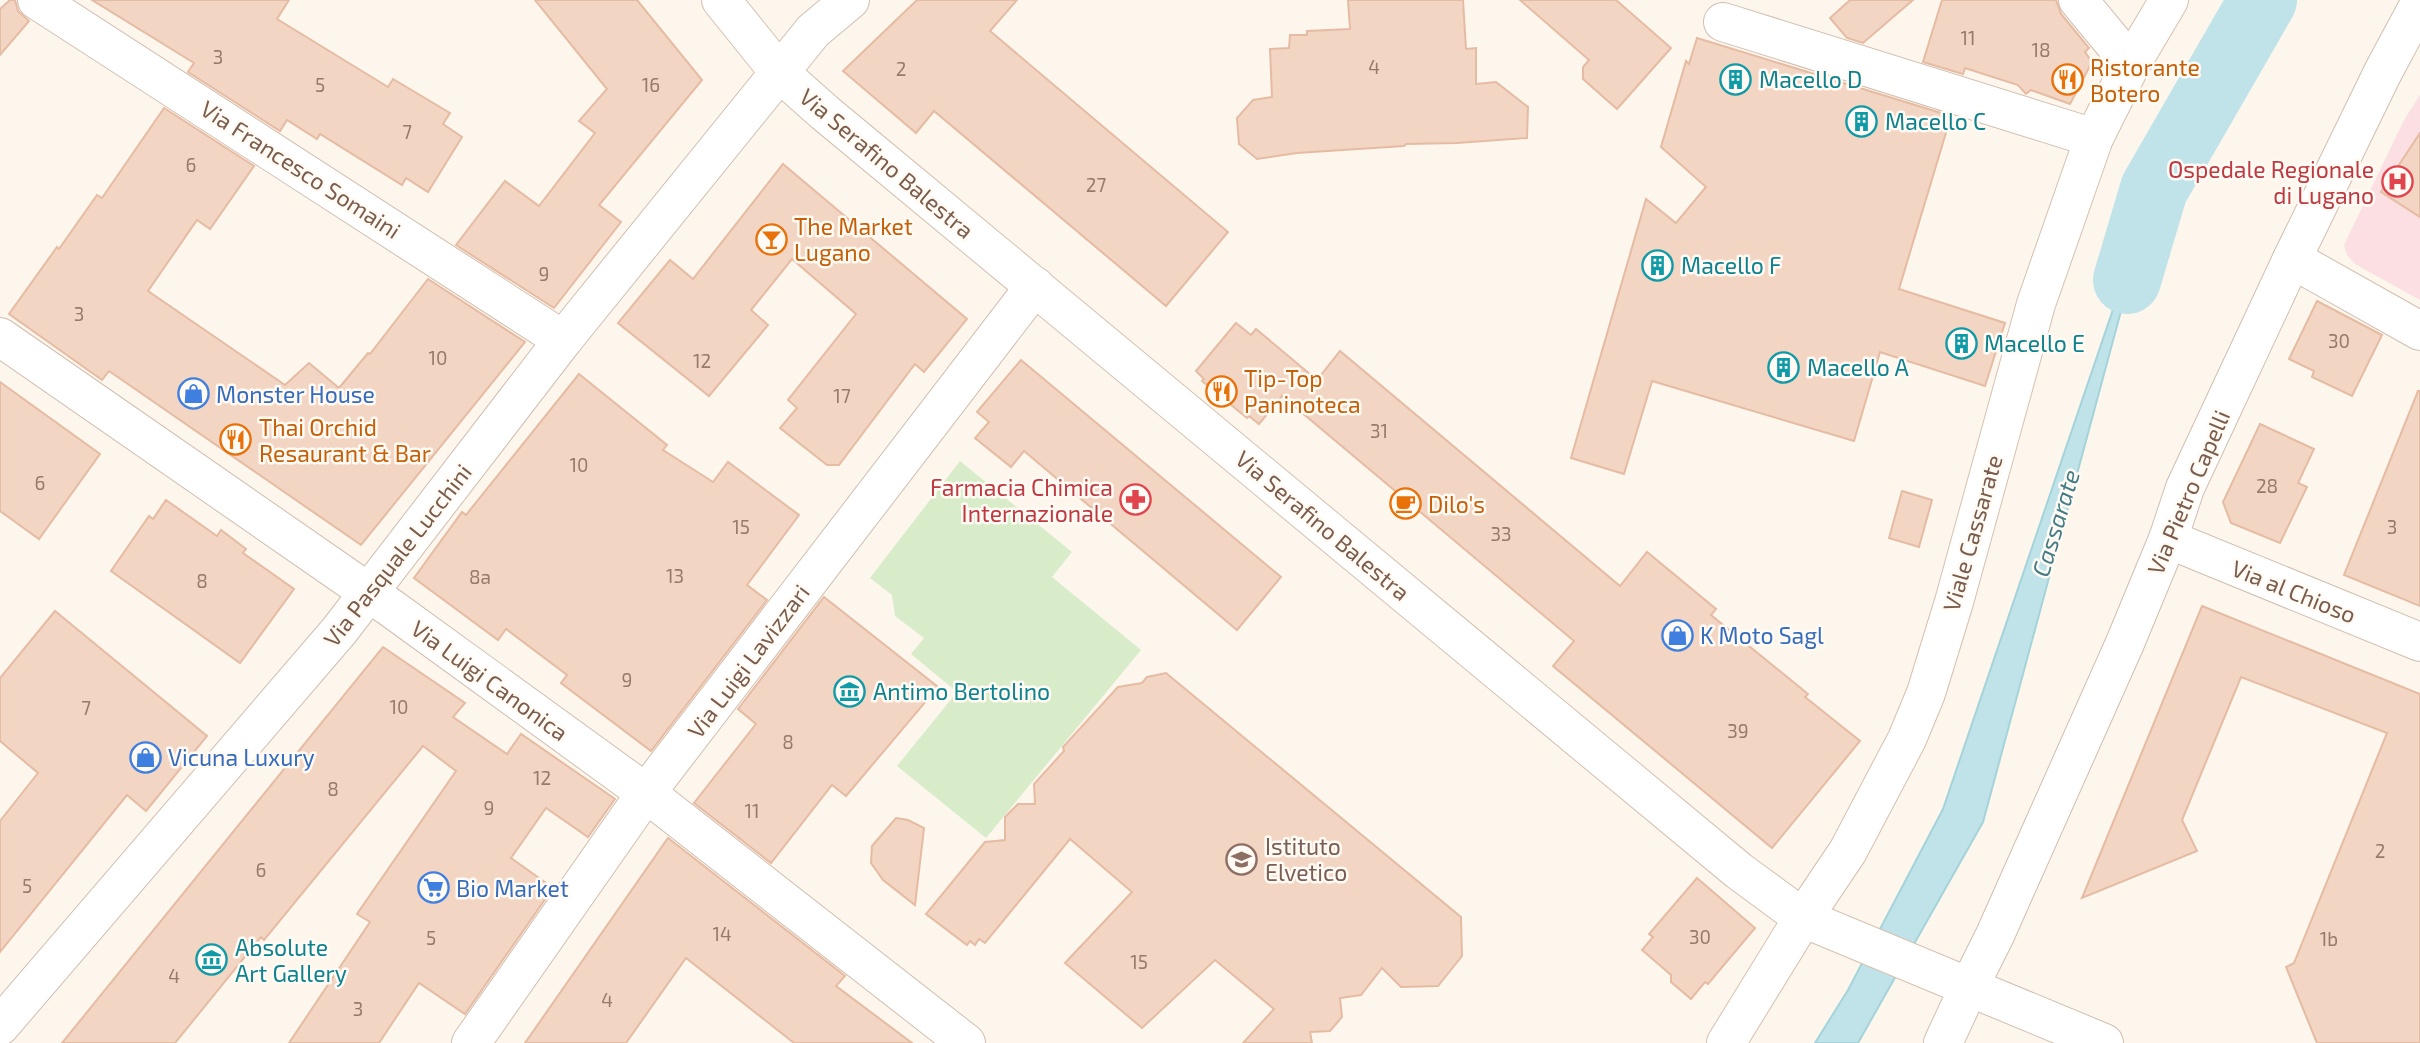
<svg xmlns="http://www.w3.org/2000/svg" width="2420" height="1043" font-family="'Exo 2',sans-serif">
<rect width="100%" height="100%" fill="#fdf6ec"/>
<polygon fill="#fbdfe3" points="2420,95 2420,300 2355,264 2347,255 2344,245 2404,120"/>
<polygon fill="#d8ecc9" points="960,461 1072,552 1052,577 1141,650 986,838 897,766 957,692 911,654 924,638 895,616 892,595 870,578"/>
<polygon fill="#bfe3e8" stroke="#a5d3da" stroke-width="2" points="2154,189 1983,822 1858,1043 1815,1043 1848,990 1943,809"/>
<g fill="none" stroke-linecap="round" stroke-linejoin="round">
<polyline stroke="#bfe3e8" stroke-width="68" points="2127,280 2154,189 2263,0"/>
</g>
<g fill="#f3d5c3" stroke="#e6bba3" stroke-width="2">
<polygon points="10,0 15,0 18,11 29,21 0,55 0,9"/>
<polygon points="92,0 289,0 277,19 388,87 393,79 450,113 443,124 462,137 428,192 406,178 402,185 320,134 317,139 287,120 280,131 188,72 194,63"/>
<polygon points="535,0 637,0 702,80 599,205 621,222 554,308 456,245 505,181 539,206 595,133 579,121 607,89"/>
<polygon points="917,0 1017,0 990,31 1228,232 1166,306 934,111 916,133 843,71"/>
<polygon points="1348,0 1463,0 1466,49 1476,48 1476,84 1496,82 1528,107 1527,138 1457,143 1406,144 1404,146 1297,153 1257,159 1239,144 1237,118 1253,100 1272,97 1270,49 1289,48 1290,35 1307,35 1307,31 1350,29"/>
<polygon points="1520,0 1616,0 1671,48 1617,109 1583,79 1583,67 1589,60"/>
<polygon points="1850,0 1913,0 1863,43 1847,38 1830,18"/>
<polygon points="1942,0 2056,0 2061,14 2089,48 2085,52 2092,62 2070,104 2031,90 2026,94 2018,85 1965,68 1963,74 1923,62"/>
<polygon points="1697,38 1951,116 1899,289 2005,323 1985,386 1880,352 1854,441 1652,381 1624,474 1571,458 1646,199 1676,223 1706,187 1661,147 1686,61 1689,64"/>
<polygon points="164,108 254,166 210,229 197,220 148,291 285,385 309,363 339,388 368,353 370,354 428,279 525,342 361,545 109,371 102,380 9,314 57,247 59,249 97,195 102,198"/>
<polygon points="2420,133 2420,217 2381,192"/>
<polygon points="783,164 967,319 924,372 915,364 839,465 827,465 780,428 797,408 788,400 856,314 792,259 751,310 768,325 709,396 618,323 670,260 693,279"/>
<polygon points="2317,301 2382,335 2352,396 2312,377 2314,371 2289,359"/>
<polygon points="1236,323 1251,335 1256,329 1317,380 1340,351 1620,586 1647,552 1716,609 1711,615 1808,694 1805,697 1860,741 1772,848 1553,666 1574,641 1282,396 1259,424 1249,416 1247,418 1202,381 1204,379 1196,371"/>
<polygon points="1021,360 1281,577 1237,630 1024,451 1011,467 975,438 989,422 977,412"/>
<polygon points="579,374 667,445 663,450 713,482 728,462 799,515 747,585 767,600 651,751 561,683 567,675 506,629 498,640 414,578 462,512 466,515"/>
<polygon points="0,382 100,454 39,539 0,511"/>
<polygon points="2418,391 2420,391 2420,606 2344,575"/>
<polygon points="2260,424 2314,449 2298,483 2307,487 2280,543 2231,523 2223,502"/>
<polygon points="1902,491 1932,500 1919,547 1889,538"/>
<polygon points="166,500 217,536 221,530 246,549 243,553 294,589 240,663 111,571 149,516 153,519"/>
<polygon points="824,597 938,687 846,796 832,785 771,863 694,803 756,724 738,709"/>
<polygon points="2202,606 2420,694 2420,1043 2317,1043 2286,967 2294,963 2387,733 2241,677 2182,820 2197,851 2082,898"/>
<polygon points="55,611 207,736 146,811 127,795 0,952 0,821 38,773 0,741 0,678"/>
<polygon points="383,647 465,703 453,717 507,754 521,734 615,799 588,837 546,808 511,858 553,888 465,1014 419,983 379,1043 289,1043 370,922 357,914 456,771 423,746 264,940 261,937 175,1043 62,1043"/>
<polygon points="1166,673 1461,917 1462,956 1438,986 1401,987 1382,968 1361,995 1340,998 1342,1017 1330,1031 1310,1032 1312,1043 1243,1043 1274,1009 1215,960 1142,1028 1065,963 1132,892 1070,839 985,943 979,939 975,945 970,941 967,945 926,914 985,842 1005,840 1005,817 1018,804 1035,804 1034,784 1064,751 1063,747 1118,687 1142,683 1147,677"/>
<polygon points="896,818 908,820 924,828 915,905 883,880 871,863 872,846"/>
<polygon points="668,838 845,976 836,986 912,1043 794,1043 686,958 626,1043 525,1043"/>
<polygon points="1697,878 1755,928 1708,984 1705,982 1691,999 1671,982 1671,975 1642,950 1653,937 1649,934"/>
</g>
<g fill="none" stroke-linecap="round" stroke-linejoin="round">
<defs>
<g id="street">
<polyline points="37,0 563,340"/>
<polyline points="2078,0 2131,64"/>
<polyline points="1723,22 2094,138"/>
<polyline points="2292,259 2420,331"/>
<polyline points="0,337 391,608 646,793 966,1043"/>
<polyline points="2168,539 2420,642"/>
<polyline points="0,1026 339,631 563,340 813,31 850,0"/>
<polyline points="471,1043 646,793 1035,286"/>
<polyline points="2104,1043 1969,987 1995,935 2125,643 2168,539 2185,488 2292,259 2383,72 2420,3"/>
</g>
<g id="secondary">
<polyline points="721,0 779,72 824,112 1739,871 1803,918 1969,987 1943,1043"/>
<polyline points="1726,1043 1803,918 1848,851 1907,739 1926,693 1954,602 2036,304 2094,138 2131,64 2169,0"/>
</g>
</defs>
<use href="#street" stroke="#d1beb0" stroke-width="40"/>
<use href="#secondary" stroke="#d6c0b0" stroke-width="40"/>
<use href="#street" stroke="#fff" stroke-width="38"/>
<use href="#secondary" stroke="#fff" stroke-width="38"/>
</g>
<defs>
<symbol id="building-ring" viewBox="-11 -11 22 22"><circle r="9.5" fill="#fffaf3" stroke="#0f9aa8" stroke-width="1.5"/><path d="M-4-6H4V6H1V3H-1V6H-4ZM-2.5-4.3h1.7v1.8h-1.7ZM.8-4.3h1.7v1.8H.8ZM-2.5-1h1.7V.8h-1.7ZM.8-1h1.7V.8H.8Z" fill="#0f9aa8"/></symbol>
<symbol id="restaurant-ring" viewBox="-11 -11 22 22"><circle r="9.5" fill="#fffaf3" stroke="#e8710a" stroke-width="1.5"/><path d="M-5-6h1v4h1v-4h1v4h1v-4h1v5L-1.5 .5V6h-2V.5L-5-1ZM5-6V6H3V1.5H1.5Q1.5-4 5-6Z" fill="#e8710a"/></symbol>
<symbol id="hospital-ring" viewBox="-11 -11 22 22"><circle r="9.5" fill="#fffaf3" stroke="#e0444e" stroke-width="1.5"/><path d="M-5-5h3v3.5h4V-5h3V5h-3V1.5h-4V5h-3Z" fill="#e0444e"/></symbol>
<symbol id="bar-ring" viewBox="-11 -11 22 22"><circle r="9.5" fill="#fffaf3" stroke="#e8710a" stroke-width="1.5"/><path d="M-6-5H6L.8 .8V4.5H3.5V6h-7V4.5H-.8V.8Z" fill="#e8710a"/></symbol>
<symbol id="shop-ring" viewBox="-11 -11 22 22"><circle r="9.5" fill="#fffaf3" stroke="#3f7fe0" stroke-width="1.5"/><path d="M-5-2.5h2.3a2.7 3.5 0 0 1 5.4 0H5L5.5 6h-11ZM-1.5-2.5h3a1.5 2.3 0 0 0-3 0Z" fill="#3f7fe0"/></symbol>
<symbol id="pharmacy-ring" viewBox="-11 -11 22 22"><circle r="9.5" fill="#fffaf3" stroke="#e0444e" stroke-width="1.5"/><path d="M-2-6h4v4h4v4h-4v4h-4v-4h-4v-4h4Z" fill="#e0444e"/></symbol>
<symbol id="cafe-ring" viewBox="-11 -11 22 22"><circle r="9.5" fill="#fffaf3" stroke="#e8710a" stroke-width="1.5"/><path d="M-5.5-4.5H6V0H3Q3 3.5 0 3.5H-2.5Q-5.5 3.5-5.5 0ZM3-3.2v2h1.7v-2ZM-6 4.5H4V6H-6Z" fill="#e8710a"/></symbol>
<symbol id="museum-ring" viewBox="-11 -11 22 22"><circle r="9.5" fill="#fffaf3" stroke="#0f9aa8" stroke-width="1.5"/><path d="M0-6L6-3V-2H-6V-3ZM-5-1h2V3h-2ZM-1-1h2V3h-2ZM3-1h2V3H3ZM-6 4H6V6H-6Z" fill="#0f9aa8"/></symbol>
<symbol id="school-ring" viewBox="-11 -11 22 22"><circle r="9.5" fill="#fffaf3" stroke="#8d6e63" stroke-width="1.5"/><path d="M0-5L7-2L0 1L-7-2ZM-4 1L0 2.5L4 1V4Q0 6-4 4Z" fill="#8d6e63"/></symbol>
<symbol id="supermarket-ring" viewBox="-11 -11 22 22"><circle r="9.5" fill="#fffaf3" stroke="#3f7fe0" stroke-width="1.5"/><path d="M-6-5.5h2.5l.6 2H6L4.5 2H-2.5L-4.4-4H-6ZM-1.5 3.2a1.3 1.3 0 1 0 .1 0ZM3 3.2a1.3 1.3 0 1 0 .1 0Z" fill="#3f7fe0"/></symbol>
</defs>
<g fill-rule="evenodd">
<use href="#building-ring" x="1718" y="62" width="35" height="35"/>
<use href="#restaurant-ring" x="2050" y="62" width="35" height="35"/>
<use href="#building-ring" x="1844" y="104" width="35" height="35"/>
<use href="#hospital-ring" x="2380" y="164" width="35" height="35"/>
<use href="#bar-ring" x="754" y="222" width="35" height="35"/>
<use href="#building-ring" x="1640" y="248" width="35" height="35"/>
<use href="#building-ring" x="1944" y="326" width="35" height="35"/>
<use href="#building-ring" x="1766" y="350" width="35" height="35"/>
<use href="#restaurant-ring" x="1204" y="374" width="35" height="35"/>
<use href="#shop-ring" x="176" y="376" width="35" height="35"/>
<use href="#restaurant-ring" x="218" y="422" width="35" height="35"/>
<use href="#pharmacy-ring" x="1118" y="482" width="35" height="35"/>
<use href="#cafe-ring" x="1388" y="486" width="35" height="35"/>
<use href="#shop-ring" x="1660" y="618" width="35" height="35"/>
<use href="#museum-ring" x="832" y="674" width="35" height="35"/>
<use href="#shop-ring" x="128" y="740" width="35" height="35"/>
<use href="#school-ring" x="1224" y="842" width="35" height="35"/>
<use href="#supermarket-ring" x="416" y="870" width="35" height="35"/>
<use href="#museum-ring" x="194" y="942" width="35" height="35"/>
</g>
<g text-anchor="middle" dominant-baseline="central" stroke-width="5" stroke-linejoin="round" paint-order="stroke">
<g font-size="19" fill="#987a6a">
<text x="1968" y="37">11</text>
<text x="2041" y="49">18</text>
<text x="218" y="56">3</text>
<text x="1374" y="66">4</text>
<text x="901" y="68">2</text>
<text x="320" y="84">5</text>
<text x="651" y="84">16</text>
<text x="407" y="131">7</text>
<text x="191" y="164">6</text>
<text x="1096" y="184">27</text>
<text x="544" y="273">9</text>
<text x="79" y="313">3</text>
<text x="2339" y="340">30</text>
<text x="438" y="357">10</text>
<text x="702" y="360">12</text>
<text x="842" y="395">17</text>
<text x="1379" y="430">31</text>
<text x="579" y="464">10</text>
<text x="40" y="482">6</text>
<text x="2267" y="485">28</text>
<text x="741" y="526">15</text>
<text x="2392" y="526">3</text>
<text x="1501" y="533">33</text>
<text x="675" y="575">13</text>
<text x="480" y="576">8a</text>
<text x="202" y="580">8</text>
<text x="627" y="679">9</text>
<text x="399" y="706">10</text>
<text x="86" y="707">7</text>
<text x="1738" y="730">39</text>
<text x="788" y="741">8</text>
<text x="542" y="777">12</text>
<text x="333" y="788">8</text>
<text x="489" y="807">9</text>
<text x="752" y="810">11</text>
<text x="2380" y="850">2</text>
<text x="261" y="869">6</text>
<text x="27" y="885">5</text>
<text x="722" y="933">14</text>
<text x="1700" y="936">30</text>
<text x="431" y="937">5</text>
<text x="2329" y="938">1b</text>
<text x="1139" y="961">15</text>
<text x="174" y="975">4</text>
<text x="607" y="999">4</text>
<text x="358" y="1008">3</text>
</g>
<g font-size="23" fill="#c56008" stroke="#fffaf3" text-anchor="start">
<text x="2090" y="67">Ristorante<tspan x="2090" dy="26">Botero</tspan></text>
<text x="794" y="226">The Market<tspan x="794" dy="26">Lugano</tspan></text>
<text x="1244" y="378">Tip-Top<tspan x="1244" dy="26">Paninoteca</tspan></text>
<text x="259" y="427">Thai Orchid<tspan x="259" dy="26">Resaurant &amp; Bar</tspan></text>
<text x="1428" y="504">Dilo's</text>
</g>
<g font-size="23" fill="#0d838f" stroke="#fffaf3" text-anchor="start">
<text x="1759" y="79">Macello D</text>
<text x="1885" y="121">Macello C</text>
<text x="1681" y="265">Macello F</text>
<text x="1984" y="343">Macello E</text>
<text x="1807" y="367">Macello A</text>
<text x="873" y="691">Antimo Bertolino</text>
<text x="235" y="947">Absolute<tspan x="235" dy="26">Art Gallery</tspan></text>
</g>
<g font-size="23" fill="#7a5c4d" stroke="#fffaf3">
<text transform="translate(887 163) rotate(40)">Via Serafino Balestra</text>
<text transform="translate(301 169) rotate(33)">Via Francesco Somaini</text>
<text transform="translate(2188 492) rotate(-67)">Via Pietro Capelli</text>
<text transform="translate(1323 525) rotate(40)">Via Serafino Balestra</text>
<text transform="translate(1972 533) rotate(-74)">Viale Cassarate</text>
<text transform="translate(397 555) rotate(-52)">Via Pasquale Lucchini</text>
<text transform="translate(2294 591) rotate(22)">Via al Chioso</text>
<text transform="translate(748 661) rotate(-53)">Via Luigi Lavizzari</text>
<text transform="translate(490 680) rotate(36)">Via Luigi Canonica</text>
</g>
<g font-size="23" fill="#be3a42" stroke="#fffaf3" text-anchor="end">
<text x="2374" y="169">Ospedale Regionale<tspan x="2374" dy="26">di Lugano</tspan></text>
<text x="1113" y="487">Farmacia Chimica<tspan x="1113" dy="26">Internazionale</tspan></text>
</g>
<g font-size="23" fill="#366cbe" stroke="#fffaf3" text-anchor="start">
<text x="216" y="394">Monster House</text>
<text x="1700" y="635">K Moto Sagl</text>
<text x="168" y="757">Vicuna Luxury</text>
<text x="456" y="888">Bio Market</text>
</g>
<g font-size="23" fill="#785e54" stroke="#fffaf3" text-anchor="start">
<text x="1265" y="846">Istituto<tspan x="1265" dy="26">Elvetico</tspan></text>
</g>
<g font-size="24" font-style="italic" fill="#437c86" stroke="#fffaf3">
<text transform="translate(2055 523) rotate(-73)">Cassarate</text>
</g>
</g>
</svg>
